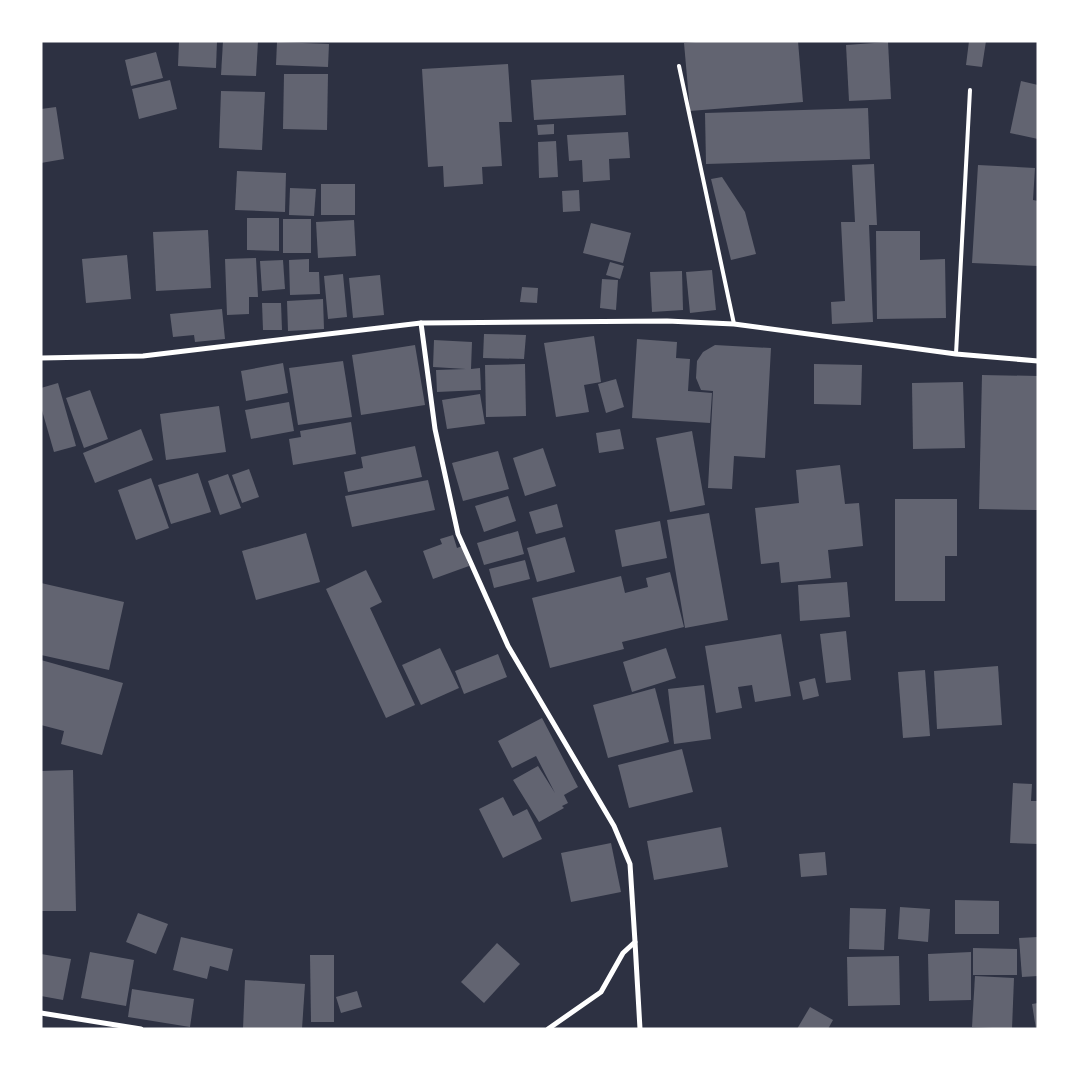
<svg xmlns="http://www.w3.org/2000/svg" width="1079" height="1070" font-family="Figtree,sans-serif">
<rect width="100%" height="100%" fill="#2d3142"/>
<g fill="#626471">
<polygon points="179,41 217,41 216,68 178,66"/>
<polygon points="223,41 258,41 256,76 221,75"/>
<polygon points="707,41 798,41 803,102 690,111 684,43"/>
<polygon points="969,41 986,41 982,67 966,65"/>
<polygon points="277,42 329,44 328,67 276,65"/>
<polygon points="888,42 891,99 849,101 846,45"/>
<polygon points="156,52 163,78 131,86 125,60"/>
<polygon points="508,64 512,122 499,122 502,166 482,167 483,184 444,187 443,166 428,167 422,69"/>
<polygon points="284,74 328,74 327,130 283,129"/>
<polygon points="624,75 626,115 534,120 531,80"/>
<polygon points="170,80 177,109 139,119 132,89"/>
<polygon points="1021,81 1038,85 1038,139 1010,133"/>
<polygon points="221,91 265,92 262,150 219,148"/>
<polygon points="56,107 64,159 41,163 41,109"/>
<polygon points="868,108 870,159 706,164 705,113"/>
<polygon points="554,124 554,134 538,135 537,125"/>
<polygon points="628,132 630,158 609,159 610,180 583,182 582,160 569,161 567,135"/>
<polygon points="556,141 558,177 539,178 538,142"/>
<polygon points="874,164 877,225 869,225 873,322 832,324 831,302 845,301 841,222 855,222 852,165"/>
<polygon points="978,165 1035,168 1033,200 1038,201 1038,266 972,263"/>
<polygon points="237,171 286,173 285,212 235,210"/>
<polygon points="722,177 745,212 756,254 731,260 711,179"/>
<rect x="321" y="184" width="34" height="31"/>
<polygon points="290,188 316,189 314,216 289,215"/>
<polygon points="579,190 580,211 563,212 562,191"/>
<polygon points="247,218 279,218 279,251 247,250"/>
<rect x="283" y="219" width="28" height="34"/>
<polygon points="354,220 356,256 318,258 316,222"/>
<polygon points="591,223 631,233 623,263 583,253"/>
<polygon points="208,230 211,288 156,291 153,232"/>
<polygon points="876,231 920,231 920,260 945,259 946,318 877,319"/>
<polygon points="127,255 131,299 86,303 82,259"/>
<polygon points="256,258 258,297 249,297 249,314 227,315 225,259"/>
<polygon points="309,259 309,272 319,272 320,294 290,295 289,260"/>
<polygon points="283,260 285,289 262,291 260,261"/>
<polygon points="610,262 624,266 620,279 606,275"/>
<polygon points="712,270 716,310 690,313 686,272"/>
<polygon points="682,271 683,310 652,312 650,272"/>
<polygon points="343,274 347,317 328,319 324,276"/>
<polygon points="380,275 384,315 353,318 349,278"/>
<polygon points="602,279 618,280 616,310 600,308"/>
<polygon points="522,287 538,288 537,303 520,302"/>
<polygon points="323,299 324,329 288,331 287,301"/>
<polygon points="262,303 281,303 282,330 263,330"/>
<polygon points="222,309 225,339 195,342 194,335 173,337 170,314"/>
<polygon points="484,334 526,335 524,359 483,358"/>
<polygon points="594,336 601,382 584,385 589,412 556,417 544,343"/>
<polygon points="637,339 677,342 676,358 690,359 688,391 712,393 710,423 632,418"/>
<polygon points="434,340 472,342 471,369 480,368 481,390 437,392 436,370 466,369 433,367"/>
<polygon points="415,345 425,405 361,415 352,355"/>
<polygon points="715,345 771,348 765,458 734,456 732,489 708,488 713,391 701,390 696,378 697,361 703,352"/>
<polygon points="343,361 352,417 298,425 289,368"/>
<polygon points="283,363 288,393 246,401 241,371"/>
<polygon points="525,364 526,416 486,417 485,365"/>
<polygon points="814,364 862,365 861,405 814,404"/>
<polygon points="982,375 1038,376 1038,510 979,509"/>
<polygon points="616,379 624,407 606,413 598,384"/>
<polygon points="963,382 965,448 913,449 912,383"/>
<polygon points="58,383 76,446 54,452 41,407 41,388"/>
<polygon points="90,390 108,439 84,448 66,398"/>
<polygon points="480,394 485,424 447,429 442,400"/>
<polygon points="289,402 294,431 251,439 245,410"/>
<polygon points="219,406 226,452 166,460 160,414"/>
<polygon points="351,422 356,454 293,465 289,439 301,437 300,431"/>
<polygon points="141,429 153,460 95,483 83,453"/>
<polygon points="620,429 624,449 599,453 596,433"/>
<polygon points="692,431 705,505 670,512 656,438"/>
<polygon points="415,446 422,477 348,492 344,472 363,468 361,457"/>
<polygon points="543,448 556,486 525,496 513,458"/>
<polygon points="498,451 509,489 463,501 452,463"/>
<polygon points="840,465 845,504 859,503 863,546 828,550 831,578 781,583 779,562 761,564 755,508 799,503 796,470"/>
<polygon points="249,469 259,497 242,503 232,475"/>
<polygon points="198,473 211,512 171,524 158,485"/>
<polygon points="228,474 241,508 220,515 208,481"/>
<polygon points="151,478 169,528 136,540 118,490"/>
<polygon points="428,480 435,510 352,527 345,496"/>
<polygon points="508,496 516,521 484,532 475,506"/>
<polygon points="895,499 957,499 957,556 945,556 945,601 895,601"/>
<polygon points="557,504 563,527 536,534 529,512"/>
<polygon points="709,513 728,620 685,628 667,520"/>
<polygon points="660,521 667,558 622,567 615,530"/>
<polygon points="518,531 524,554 484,565 477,543"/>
<polygon points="306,533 320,582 256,600 242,551"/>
<polygon points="453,535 457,548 462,546 469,566 433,579 423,551 442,544 440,539"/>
<polygon points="565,537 575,572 537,582 527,548"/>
<polygon points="525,560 530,579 494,588 489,569"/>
<polygon points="366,570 382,602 370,608 415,705 386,718 326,589"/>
<polygon points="670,572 684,627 622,642 624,649 550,668 532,598 621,576 625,593 648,587 646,578"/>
<polygon points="847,582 850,617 800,621 798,585"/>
<polygon points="41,583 124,602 109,670 41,655"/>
<polygon points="846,631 851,680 826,683 820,634"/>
<polygon points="781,634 791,696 755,702 752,685 738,687 742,708 716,713 705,646"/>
<polygon points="440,648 459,688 421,705 402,665"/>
<polygon points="666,648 676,678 632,692 623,662"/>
<polygon points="498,654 507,677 464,694 455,671"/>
<polygon points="41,660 123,683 102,755 61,744 64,731 41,725"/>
<polygon points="998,666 1002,725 937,729 934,671"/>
<polygon points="925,670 930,736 903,738 898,672"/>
<polygon points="815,678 819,696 803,700 799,682"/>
<polygon points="704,685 711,739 674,744 668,689"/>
<polygon points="655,688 669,742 608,758 593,705"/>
<polygon points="542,718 578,787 564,795 568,803 562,806 564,808 539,822 513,780 538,766 555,793 536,756 512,768 498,741"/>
<polygon points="682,749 693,792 629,808 618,765"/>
<polygon points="73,770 76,911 41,911 41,771"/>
<polygon points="1013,783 1032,784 1031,801 1038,801 1038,844 1010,843"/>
<polygon points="503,797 513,816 527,809 542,839 503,858 479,809"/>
<polygon points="721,827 728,867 654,880 647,841"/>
<polygon points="611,843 621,892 571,902 561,853"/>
<polygon points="825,852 827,875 801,877 799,854"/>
<polygon points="955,900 999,901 999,934 955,934"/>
<polygon points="900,907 930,909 928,942 898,939"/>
<polygon points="850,908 886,909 884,950 849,949"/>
<polygon points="138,913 168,924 156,954 126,942"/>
<polygon points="181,937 233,949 228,971 210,966 207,979 173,970"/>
<polygon points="1038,937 1038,976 1022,977 1019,938"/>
<polygon points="497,943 520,964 484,1003 461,982"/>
<polygon points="973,948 1017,949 1017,975 973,975"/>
<polygon points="90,952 134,960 126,1006 81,998"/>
<polygon points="971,952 971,1000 929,1001 928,954"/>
<polygon points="41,954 71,959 63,1000 41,996"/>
<polygon points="310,955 334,955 334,1022 311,1022"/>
<polygon points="899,956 900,1005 848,1006 847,957"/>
<polygon points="975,976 1014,978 1012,1029 972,1027"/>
<polygon points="245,980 305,984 302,1029 243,1029"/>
<polygon points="132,989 194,999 190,1027 128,1017"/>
<polygon points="357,991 362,1007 341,1013 336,997"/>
<polygon points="1038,1003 1038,1029 1036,1029 1032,1004"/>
<polygon points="810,1007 833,1020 828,1029 797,1029"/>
</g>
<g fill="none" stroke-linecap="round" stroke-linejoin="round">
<g stroke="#fff" stroke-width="4">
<polyline points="679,66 734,324"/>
<polyline points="956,354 970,90"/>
</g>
<g stroke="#fff" stroke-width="5">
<polyline points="421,323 435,429 458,534 508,646 614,826 630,864 635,942 623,953 601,992 548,1029"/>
<polyline points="41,358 143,356 421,323 667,321 734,324 956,354 1038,361"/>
<polyline points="635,942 640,1029"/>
<polyline points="41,1013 141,1029"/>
</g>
</g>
<rect width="1079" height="1070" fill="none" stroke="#ffffff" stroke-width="85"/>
</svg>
